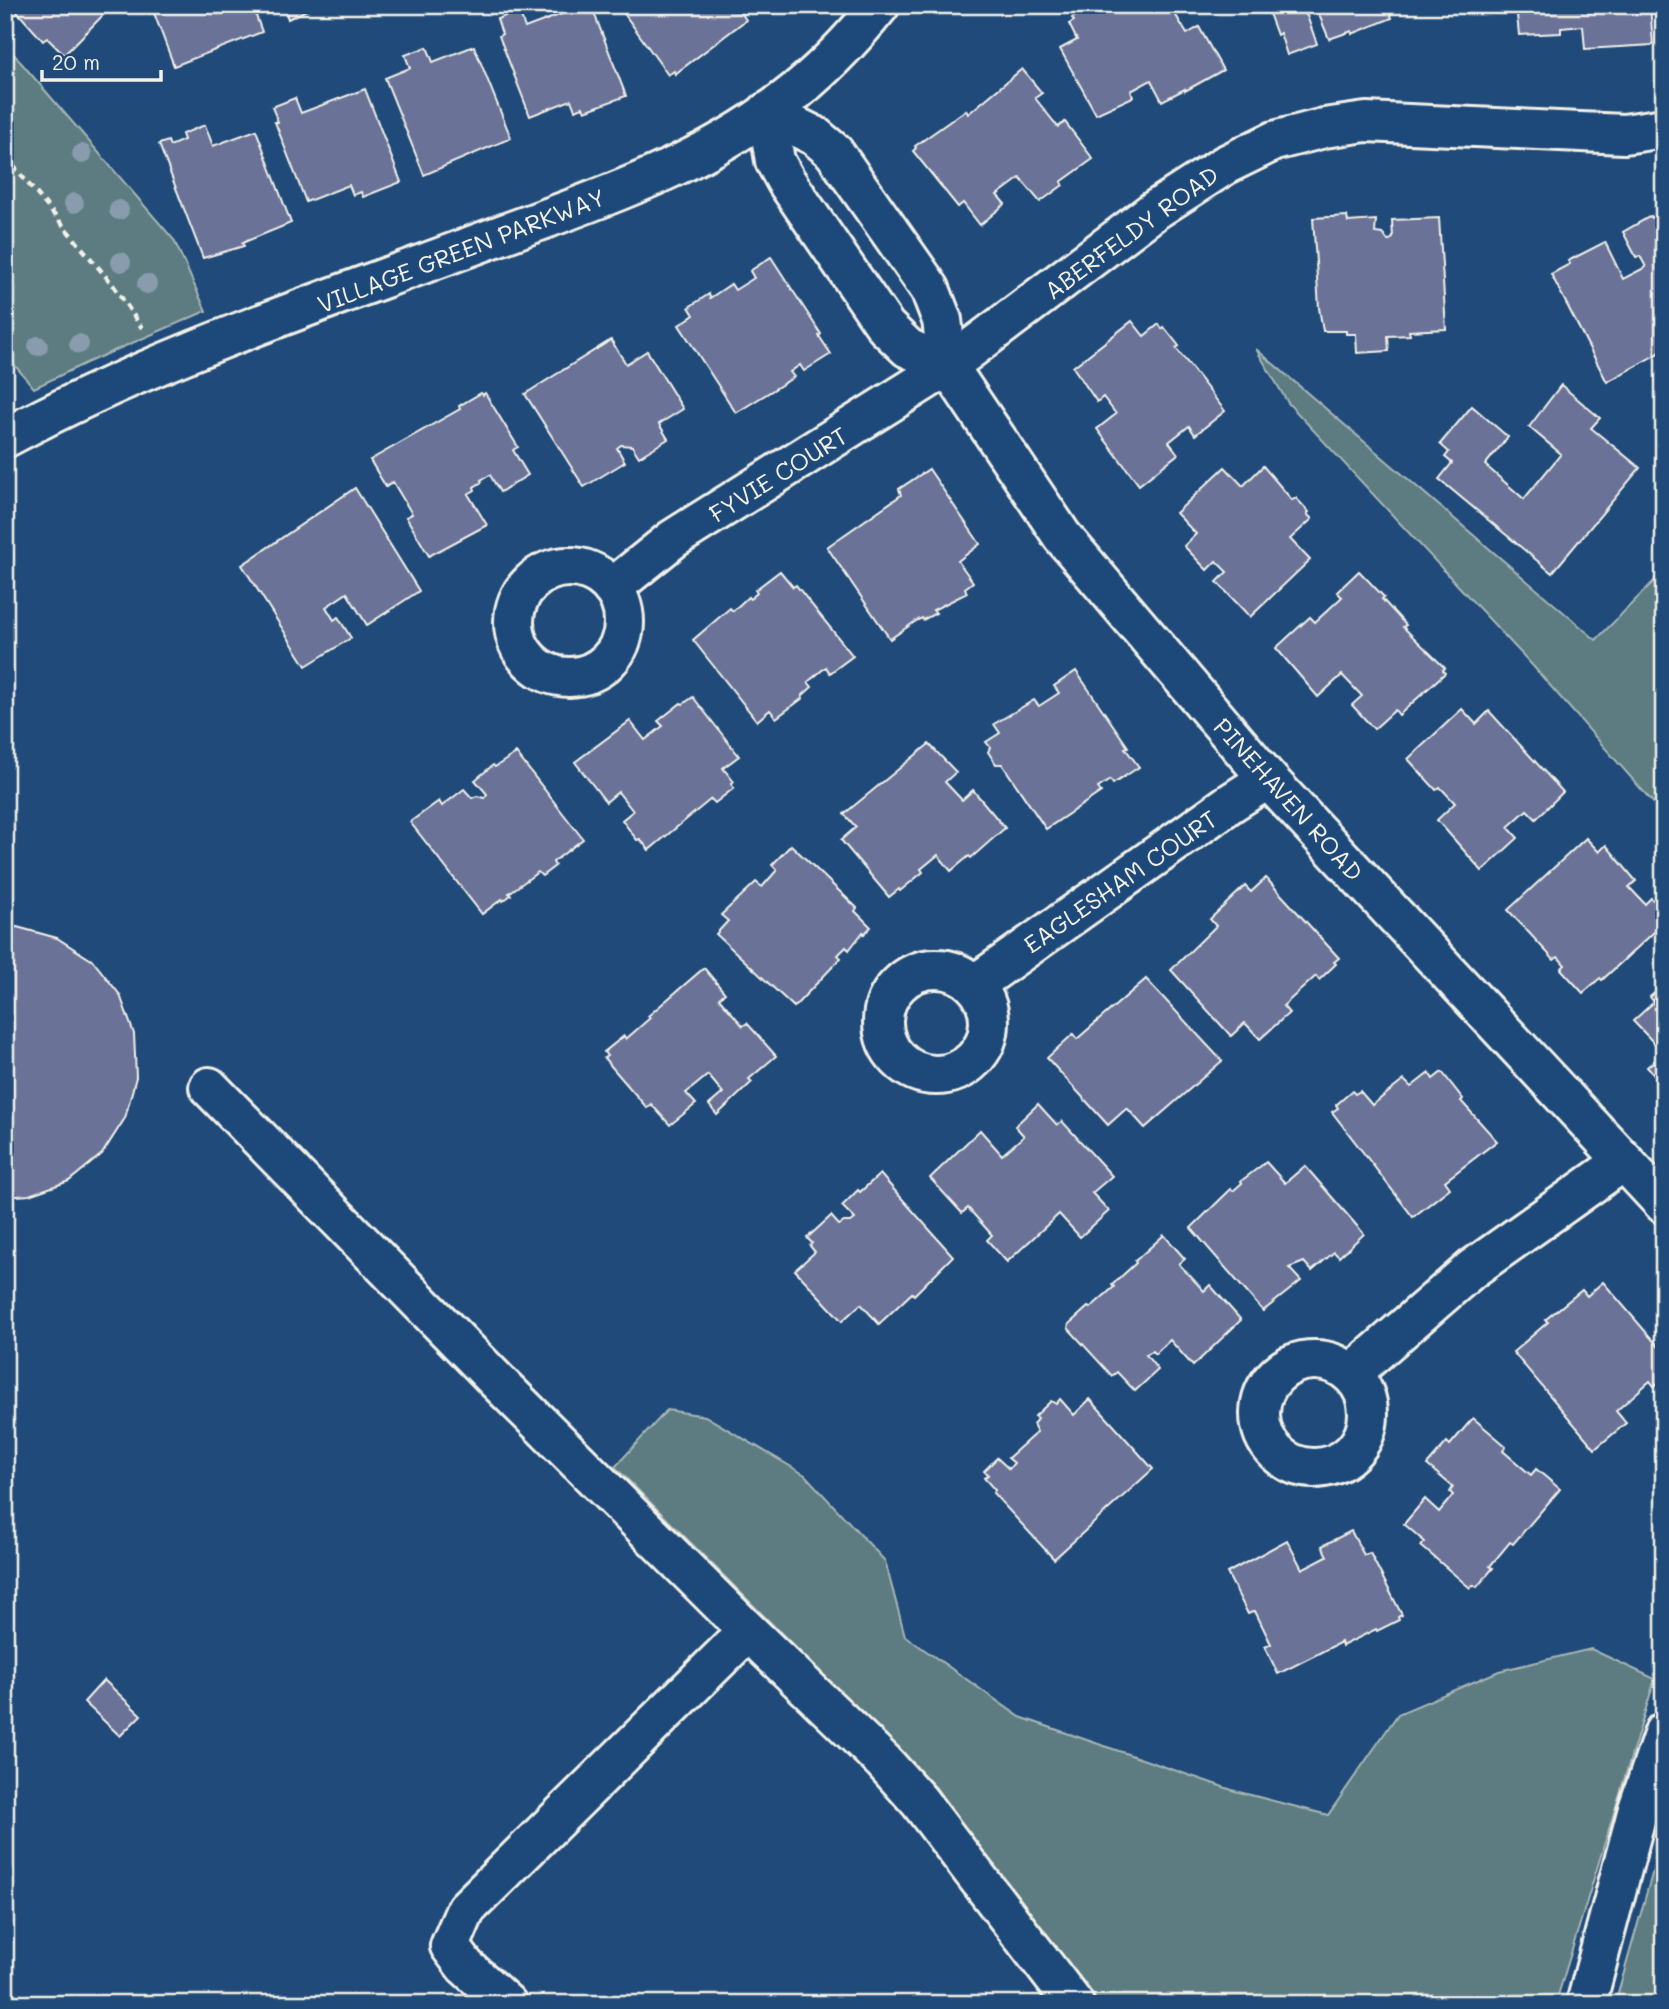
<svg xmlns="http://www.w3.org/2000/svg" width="1669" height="2009" font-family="Mali,sans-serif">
<rect width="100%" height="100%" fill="#1f4a7a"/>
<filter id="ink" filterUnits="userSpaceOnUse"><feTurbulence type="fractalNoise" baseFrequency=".0143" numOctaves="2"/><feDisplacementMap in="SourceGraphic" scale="14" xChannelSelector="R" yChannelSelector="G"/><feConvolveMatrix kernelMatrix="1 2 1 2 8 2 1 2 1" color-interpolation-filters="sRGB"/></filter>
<g filter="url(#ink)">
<g fill="#5b7c81" stroke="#a8b6b4" stroke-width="2">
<polygon points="5,44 174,240 206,311 86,363 34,388 5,354"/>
<polygon points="1256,349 1596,640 1664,571 1664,815 1532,665 1288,403"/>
<polygon points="667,1410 705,1416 805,1475 885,1561 905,1636 1020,1717 1235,1791 1328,1815 1398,1714 1499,1671 1591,1649 1655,1679 1556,2002 1100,2004 1006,1887 936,1788 615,1467"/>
<polygon points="1664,1832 1664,2004 1615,2004"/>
</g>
<g fill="#6a7298" stroke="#f4f1e8" stroke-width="2">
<polygon points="11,5 113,5 64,55 47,38 43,41"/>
<polygon points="151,5 252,5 262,32 174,66"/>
<polygon points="283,5 317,5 288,19"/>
<polygon points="558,5 591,5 626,96 585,111 583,107 575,110 571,100 530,116 499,36 502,34 497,19 519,11 525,28 562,14"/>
<polygon points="618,5 736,5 746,20 675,74 674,71 668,75"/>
<polygon points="1105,5 1186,5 1174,12 1187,34 1199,27 1223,70 1185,91 1185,89 1162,101 1151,80 1131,91 1133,97 1096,114 1060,49 1077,40 1069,24 1074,21 1072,18 1093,6 1095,10"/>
<polygon points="1266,5 1314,5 1302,10 1307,16 1317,44 1287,55 1280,33 1277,35"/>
<polygon points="1315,5 1387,5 1392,18 1352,34 1352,31 1329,39"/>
<polygon points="1516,5 1650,5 1653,45 1585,49 1583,26 1561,28 1561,33 1519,35"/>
<polygon points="474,46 511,138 424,175 385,78 410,68 405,55 427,47 433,62"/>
<polygon points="1022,69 1042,93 1035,98 1058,127 1065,122 1093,159 1061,182 1063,185 1040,202 1020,178 997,195 1005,204 980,225 963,203 958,207 913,151 916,148 915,146 966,110 968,114"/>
<polygon points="365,89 401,182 363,197 361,192 353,195 349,185 306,202 275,122 278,122 272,107 295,98 301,113"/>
<polygon points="205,125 213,146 256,130 291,223 242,243 244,246 203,258 159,144 168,141 170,146 184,140 182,134"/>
<polygon points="1664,212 1664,350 1607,382 1551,274 1570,264 1568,261 1605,242 1623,279 1646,267 1640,256 1636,257 1623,232 1651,216 1652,218"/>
<polygon points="1347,216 1348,222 1376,220 1375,233 1383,234 1388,241 1393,238 1392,220 1439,218 1446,329 1409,331 1410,335 1388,336 1389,351 1357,353 1356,334 1346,334 1346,331 1323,331 1319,308 1313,218"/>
<polygon points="771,257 821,334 819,336 831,354 804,371 800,365 790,372 794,377 736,413 679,325 694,315 689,307 709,294 710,298 731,284 735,290 754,278 750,271"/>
<polygon points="1132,321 1144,336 1159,324 1162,329 1164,327 1179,346 1176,348 1225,411 1195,435 1189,426 1169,442 1178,454 1139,485 1097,429 1116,414 1103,397 1097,402 1073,367"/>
<polygon points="611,340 626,364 647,351 683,409 659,424 668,439 639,457 632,446 621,445 617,448 625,462 584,487 525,394"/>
<polygon points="1561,385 1600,418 1591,428 1640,468 1552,573 1439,479 1452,463 1445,457 1449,452 1440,444 1472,406 1508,437 1485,465 1524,499 1561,454 1529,427"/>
<polygon points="481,393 483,395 485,393 518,447 513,450 528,475 500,492 490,475 481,480 482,482 474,487 475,490 468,494 487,525 429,556 406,517 412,514 393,482 386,487 370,460 460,409 459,406"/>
<polygon points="1263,466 1292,500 1296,498 1309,512 1307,514 1312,519 1290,539 1310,560 1250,617 1217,582 1227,572 1216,561 1207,570 1184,546 1196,534 1176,513 1225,467 1243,486"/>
<polygon points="929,469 980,544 958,561 973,582 965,588 967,593 933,610 936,613 923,620 922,618 916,621 890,639 827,547 901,495 899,489"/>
<polygon points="355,488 419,591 367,625 347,593 326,607 334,620 338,617 351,638 306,666 242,565"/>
<polygon points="780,571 793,587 796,585 853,656 830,673 826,667 808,682 812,687 802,696 803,698 776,718 770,710 757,721 693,640 730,608 733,611 748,597 750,599 757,593 755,590"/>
<polygon points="1359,571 1384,597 1382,599 1406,625 1403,627 1445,668 1443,670 1445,673 1399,715 1395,710 1374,729 1352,705 1362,696 1342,675 1318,697 1276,648 1310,617 1315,622 1342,597 1337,592"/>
<polygon points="1076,671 1128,747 1125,748 1139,767 1113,784 1110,780 1098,788 1101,792 1046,829 1002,764 996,764 988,752 990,747 986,742 1000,733 994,724 1034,700 1039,706 1059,693 1054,686"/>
<polygon points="693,697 739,756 723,768 734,782 731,784 734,788 715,803 711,799 649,850 640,839 637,840 622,820 633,811 618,792 606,802 575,762 630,721 645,740 663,726 658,721 681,703 683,704"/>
<polygon points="1462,709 1476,724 1489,711 1563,792 1536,819 1527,810 1508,827 1518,838 1482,871 1437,820 1455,803 1440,787 1436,790 1408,759"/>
<polygon points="929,744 956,772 945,782 962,800 973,790 1005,828 971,858 969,856 951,871 938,855 921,869 923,872 900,891 899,889 889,897 841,840 856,827 844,814"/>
<polygon points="516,753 583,839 553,862 555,866 542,876 538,872 509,893 511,895 503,901 502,899 482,914 410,822 439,801 442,806 464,789 472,798 477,796 484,798 487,794 475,780 493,765 495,767"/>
<polygon points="1586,838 1599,852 1606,845 1636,881 1629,887 1645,904 1651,898 1664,911 1664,923 1602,980 1600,978 1583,993 1561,969 1565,965 1558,957 1554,960 1508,910"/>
<polygon points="791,845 857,908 855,911 871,927 864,934 863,932 849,950 846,947 838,955 841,958 794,1007 716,934 728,921 721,915 756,882 762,887 777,870 772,865"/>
<polygon points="1266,878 1339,958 1334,962 1336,964 1319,980 1316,976 1283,1006 1289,1013 1260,1039 1245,1023 1231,1036 1171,970 1216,926 1210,919 1245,886 1251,892"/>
<polygon points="17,927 57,938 93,961 120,995 134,1034 136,1077 125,1118 102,1154 69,1181 29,1195 5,1197 5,928"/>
<polygon points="704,968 725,993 719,998 743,1026 747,1023 776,1056 749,1079 752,1082 717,1115 709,1105 723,1093 708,1075 686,1093 696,1104 670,1125 651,1104 647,1108 604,1058 607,1056 604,1052 624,1036 626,1039 650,1018 648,1016"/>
<polygon points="1146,979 1222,1061 1145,1128 1127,1108 1108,1125 1047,1058 1073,1034 1077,1039"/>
<polygon points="1664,985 1664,1038 1656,1045 1633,1021 1654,1002 1650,997"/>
<polygon points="1654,1061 1664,1072 1664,1085 1647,1067"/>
<polygon points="1442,1072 1463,1099 1461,1101 1497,1141 1445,1181 1450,1188 1413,1217 1332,1112 1338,1108 1336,1105 1352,1091 1355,1094 1360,1091 1372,1105 1404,1080 1411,1087 1429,1073 1433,1079"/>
<polygon points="1038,1104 1057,1125 1062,1121 1112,1176 1092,1193 1109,1211 1080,1237 1059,1214 1007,1262 987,1240 992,1235 968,1208 962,1213 930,1178 980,1130 1002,1155 1024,1136 1015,1126"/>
<polygon points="1266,1162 1285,1183 1305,1166 1364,1234 1339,1257 1334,1252 1312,1271 1304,1262 1289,1268 1301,1281 1263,1311 1191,1228 1231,1189 1233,1191 1242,1183 1241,1181"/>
<polygon points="880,1174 953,1256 914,1295 912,1293 879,1324 861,1304 842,1321 795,1270 815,1252 810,1246 812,1243 807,1238 831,1216 839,1225 844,1222 851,1222 855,1219 842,1206 858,1190 860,1192"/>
<polygon points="1164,1235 1185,1259 1179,1264 1204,1291 1210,1285 1241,1320 1193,1366 1170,1340 1155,1354 1152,1351 1146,1355 1158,1370 1135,1391 1117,1372 1112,1376 1068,1328 1069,1324 1088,1307 1090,1308 1114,1287 1112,1285 1136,1263 1135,1261"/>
<polygon points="1603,1282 1664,1353 1664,1378 1654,1386 1650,1381 1616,1411 1626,1423 1595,1449 1513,1352 1548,1322 1545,1320 1582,1290 1587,1296"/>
<polygon points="1060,1399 1074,1415 1090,1399 1153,1469 1054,1559 993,1493 995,1490 984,1478 988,1475 984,1471 997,1458 1009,1469 1014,1463 1008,1458 1037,1432 1033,1424 1038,1418 1035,1416 1051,1401 1056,1404"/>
<polygon points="1473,1418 1506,1446 1503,1451 1531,1475 1536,1469 1560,1489 1513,1544 1510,1542 1490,1566 1493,1568 1477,1587 1473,1585 1470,1588 1421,1546 1425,1542 1404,1524 1425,1499 1439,1512 1453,1495 1450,1492 1453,1487 1427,1465 1447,1442 1450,1445"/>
<polygon points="1351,1531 1364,1555 1370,1553 1402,1615 1398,1617 1399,1620 1377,1631 1376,1629 1342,1646 1341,1642 1278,1674 1265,1647 1271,1644 1255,1611 1248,1614 1227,1573 1287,1540 1302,1569 1327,1556 1322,1546"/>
<polygon points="104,1680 141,1715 120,1736 84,1702"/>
</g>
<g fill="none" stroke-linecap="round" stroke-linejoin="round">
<defs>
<g id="minor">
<polyline points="767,112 815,136 834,152 930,289 942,320 948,366 1062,536 1268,779 1664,1204"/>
<polyline points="767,112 775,161 786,181 886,327 908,348 948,366"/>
<path d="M5 438C151 359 311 306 466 248 574 207 689 173 782 102 818 75 852 40 880 5"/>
<circle cx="569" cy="622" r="55"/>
<polyline points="612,588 673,539 948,366 1155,210 1225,165 1274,141 1324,128 1366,122 1624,134 1664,128"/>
<circle cx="936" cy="1022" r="53"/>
<polyline points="974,985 1229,804 1268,779"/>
<polyline points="209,1087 498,1382 748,1631 883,1761 919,1801 1074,2004"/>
<circle cx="1314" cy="1414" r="54"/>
<polyline points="1351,1374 1472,1269 1624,1161"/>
<polyline points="507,2004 465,1966 450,1946 466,1909 748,1631"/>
<polyline points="1586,2004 1638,1809 1664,1732"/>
</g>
</defs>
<use href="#minor" stroke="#f4f1e8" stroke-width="44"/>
<polyline stroke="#f4f1e8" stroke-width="4.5" stroke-dasharray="7 5" stroke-linecap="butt" points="5,156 113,285 142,328"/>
<use href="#minor" stroke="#1f4a7a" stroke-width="38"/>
</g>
<g fill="#889cae">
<circle cx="82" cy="154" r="10"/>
<circle cx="74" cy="203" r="10"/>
<circle cx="119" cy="210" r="10"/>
<circle cx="121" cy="262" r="10"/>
<circle cx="147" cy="284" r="10"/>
<circle cx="79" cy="344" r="10"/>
<circle cx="38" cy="346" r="10"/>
</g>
</g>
<g text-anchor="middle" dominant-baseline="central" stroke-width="5" stroke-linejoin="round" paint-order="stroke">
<g font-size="24" fill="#f4f1e8" stroke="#1f4a7a">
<text transform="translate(1131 232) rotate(-36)">ABERFELDY ROAD</text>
<text transform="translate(461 250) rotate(-21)">VILLAGE GREEN PARKWAY</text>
<text transform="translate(778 474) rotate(-32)">FYVIE COURT</text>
<text transform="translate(1289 799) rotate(48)">PINEHAVEN ROAD</text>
<text transform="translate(1120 881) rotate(-35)">EAGLESHAM COURT</text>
</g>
</g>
<rect width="1669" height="2009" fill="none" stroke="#1f4a7a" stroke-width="28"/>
<rect x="14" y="14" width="1641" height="1981" fill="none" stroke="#f4f1e8" stroke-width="2.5" filter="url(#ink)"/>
<path d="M42 70v10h119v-10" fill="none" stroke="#f4f1e8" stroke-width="3.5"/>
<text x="52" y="70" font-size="21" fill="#f4f1e8" stroke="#1f4a7a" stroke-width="5" paint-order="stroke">20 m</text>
</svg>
